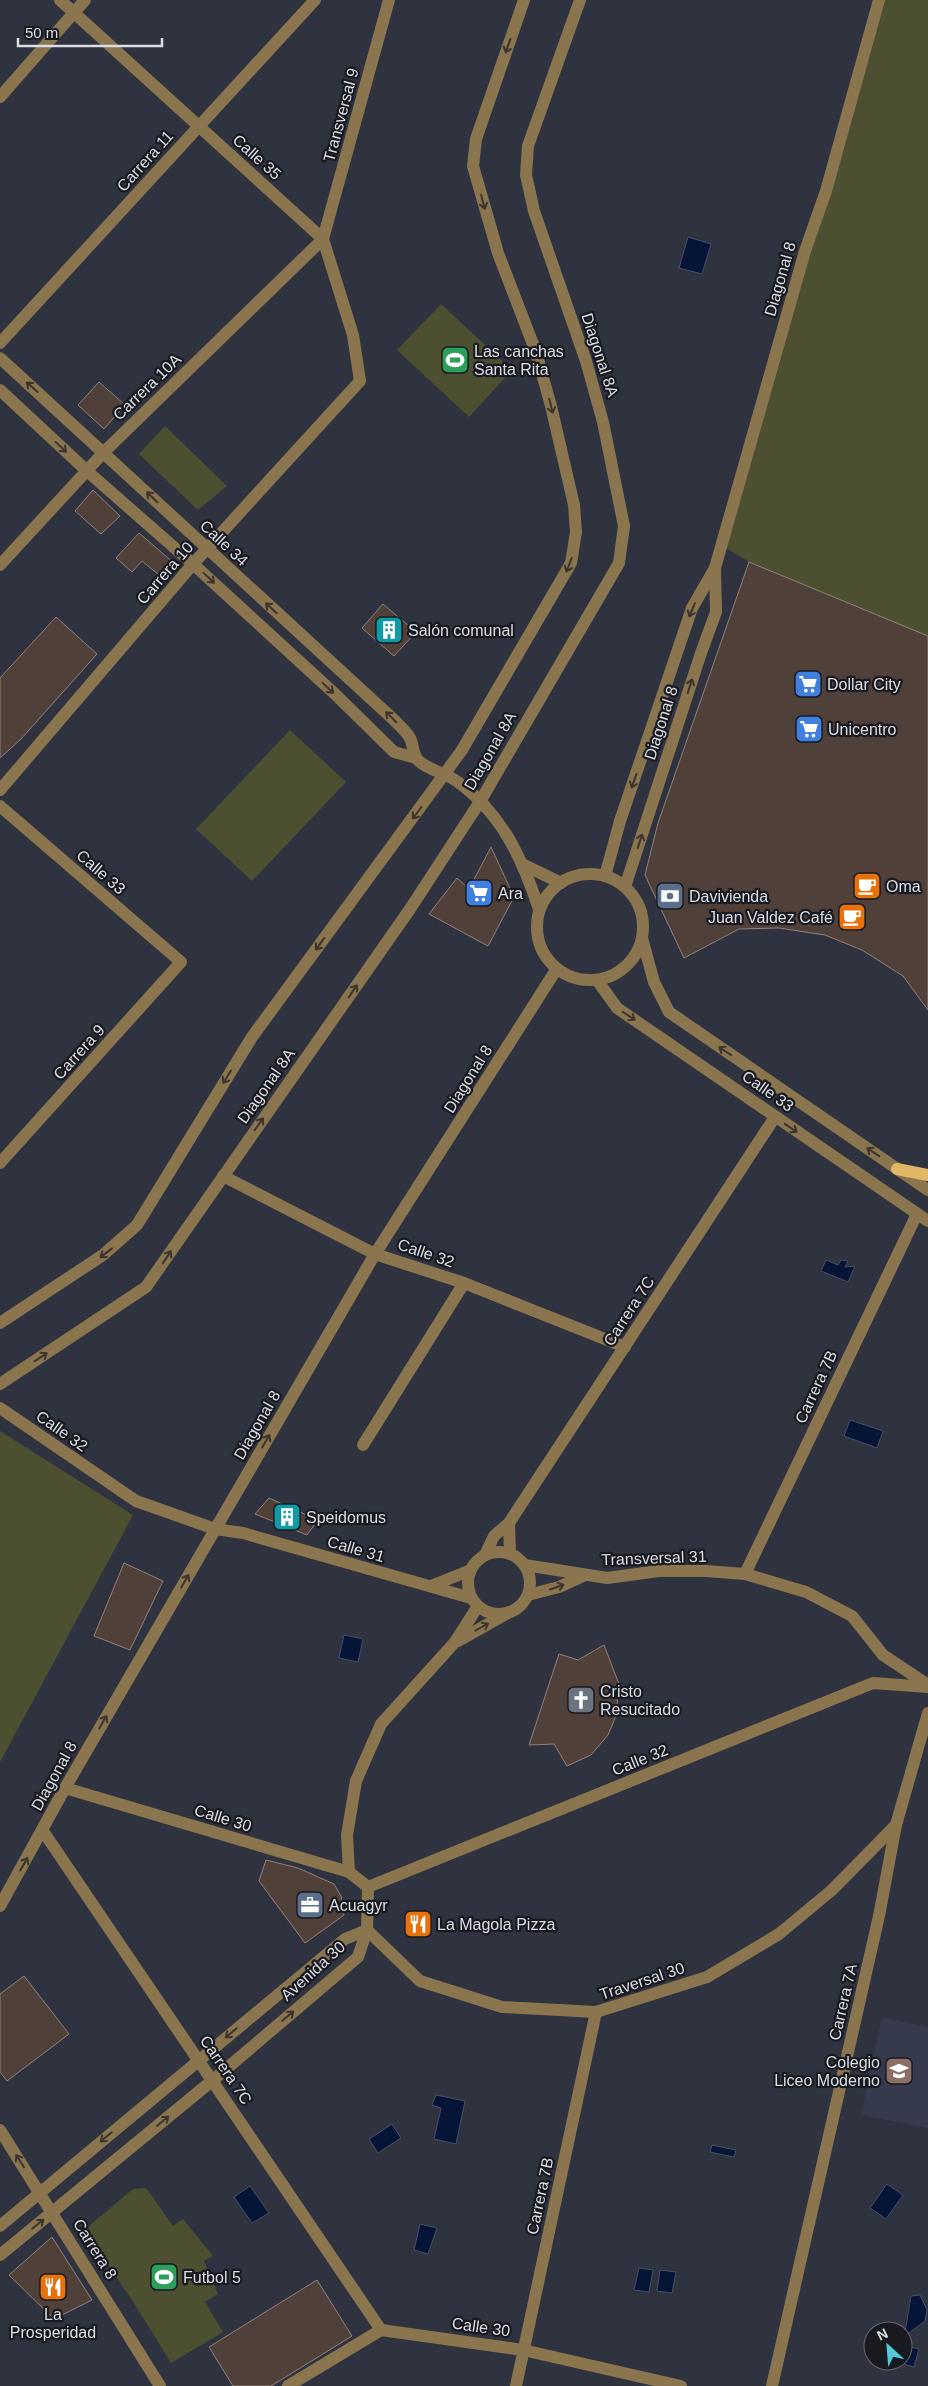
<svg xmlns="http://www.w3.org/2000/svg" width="928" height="2386" font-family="Arial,sans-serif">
<rect width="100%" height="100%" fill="#2f323f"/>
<polygon fill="#363a4d" points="882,2017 928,2027 928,2128 861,2115"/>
<g fill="#4c5030">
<polygon points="879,0 928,0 928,636 749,562 716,542"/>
<polygon points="441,304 512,370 469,417 397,350"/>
<polygon points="165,426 227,486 198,510 139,454"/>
<polygon points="290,730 346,782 252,881 196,829"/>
<polygon points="0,1431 133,1515 0,1762"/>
<polygon points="146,2188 173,2226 183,2219 213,2256 204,2261 218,2294 205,2302 223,2332 171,2363 134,2303 88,2235 89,2226 133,2189"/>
</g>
<g fill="#061437" stroke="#46506b">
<polygon points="688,237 711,244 702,274 679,268"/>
<polygon points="826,1260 838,1265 841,1260 848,1261 845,1267 855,1266 848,1282 821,1271"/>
<polygon points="850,1420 883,1431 877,1448 844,1436"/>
<polygon points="344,1635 363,1639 358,1662 339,1658"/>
<polygon points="436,2095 465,2101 456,2144 434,2139 441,2108 432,2105"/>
<polygon points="392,2124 401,2138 378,2153 369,2139"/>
<polygon points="712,2145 736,2150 734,2157 710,2152"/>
<polygon points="887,2184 903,2195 886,2219 870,2208"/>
<polygon points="250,2186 269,2213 252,2223 234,2197"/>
<polygon points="420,2224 437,2228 428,2254 414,2250"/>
<polygon points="639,2268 653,2270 649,2292 634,2290"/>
<polygon points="660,2270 676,2272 672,2293 657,2291"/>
<polygon points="920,2295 927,2310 925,2321 909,2333 905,2332 911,2296"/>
<polygon points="903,2345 919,2349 914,2367 893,2361 903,2361"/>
</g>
<g fill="#4f403a" stroke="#93817a">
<polygon points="99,382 125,405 104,429 78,405"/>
<polygon points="93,490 120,516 101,534 75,511"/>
<polygon points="139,533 176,565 164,579 142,561 132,572 116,558"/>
<polygon points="749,562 928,636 928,1010 903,976 862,950 825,935 779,928 739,929 684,958 645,875 658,823"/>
<polygon points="383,604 416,632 394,656 362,628"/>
<polygon points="56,617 97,654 21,739 0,758 0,678"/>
<polygon points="491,847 514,897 488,946 429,914 457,878 469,889"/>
<polygon points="269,1498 318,1520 307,1535 255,1514"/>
<polygon points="124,1563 163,1581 130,1650 94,1636"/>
<polygon points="604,1645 619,1684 616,1716 608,1735 591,1755 567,1766 554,1744 529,1745 559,1654 578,1660"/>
<polygon points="266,1860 298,1868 334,1884 341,1896 344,1915 305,1943 259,1881"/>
<polygon points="24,1976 69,2034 7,2081 0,2072 0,1994"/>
<polygon points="52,2237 92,2300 54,2319 9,2275"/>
<polygon points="317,2280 352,2336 271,2386 233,2386 209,2347"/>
</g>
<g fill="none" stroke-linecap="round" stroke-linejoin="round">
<g stroke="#8a754f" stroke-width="12">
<polyline points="0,97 85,0"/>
<polyline points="0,343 315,0"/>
<path d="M0 358 392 718C398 724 406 731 410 738 414 746 412 756 420 762 431 771 446 773 458 782 502 814 522 858 539 909"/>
<polyline points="0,390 87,471 193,564 335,694 394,752 416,758"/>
<polyline points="0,565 104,452 323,239 389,0"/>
<polyline points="0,790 193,564 360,381 353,335 323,239 60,0"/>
<polyline points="0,806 181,962 0,1163"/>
<polyline points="524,865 561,883"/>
<circle cx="590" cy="927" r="53"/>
<polyline points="605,876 620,821 692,608 715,568 805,251 826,191 879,0"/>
<polyline points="625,887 701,653 716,612 715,568"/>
<polyline points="642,938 654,982 669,1012 928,1190"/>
<polyline points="597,980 617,1008 928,1221"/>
<polyline points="223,1176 375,1254 464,1283 625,1347"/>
<polyline points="0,1323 103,1255 137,1225 252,1037 462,750 571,563 576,532 574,505 551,406 536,352 498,253 473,166 476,139 524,0"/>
<polyline points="0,1384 146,1287 410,909 481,800 619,563 624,526 603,422 586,361 534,211 526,175 528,146 580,0"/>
<polyline points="0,1408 136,1501 215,1529 243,1533 471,1598"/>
<polyline points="363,1445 464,1283"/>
<polyline points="509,1523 510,1554"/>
<circle cx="499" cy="1583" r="31"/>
<polyline points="485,1555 494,1536 509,1523 775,1117"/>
<polyline points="525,1565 607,1578 659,1571 706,1571 745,1574 806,1592 852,1616 883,1655 928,1685"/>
<polyline points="745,1574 917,1214"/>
<polyline points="431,1586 471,1570"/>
<polyline points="528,1595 559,1587 585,1575"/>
<polyline points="458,1641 506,1614"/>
<polyline points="65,1788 349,1872 368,1887"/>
<polyline points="43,1831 381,2330"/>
<polyline points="349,1872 347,1835 356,1781 381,1724 455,1642 478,1606"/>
<polyline points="368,1887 873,1683 928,1687"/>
<polyline points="0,1906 65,1788 375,1254 556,970"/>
<polyline points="367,1930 420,1981 502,2007 596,2012 707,1977 779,1934 832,1890 896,1825"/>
<polyline points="0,2130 160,2386"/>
<polyline points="0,2226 345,1939 367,1930"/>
<polyline points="0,2255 213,2080 358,1957 367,1930 368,1887"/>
<polyline points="288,2386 381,2330 523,2350 681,2386"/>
<polyline points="516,2386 596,2012"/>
<polyline points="772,2386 879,1916 896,1825 928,1713"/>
</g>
<polyline stroke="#e1b664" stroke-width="12" points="897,1169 928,1175"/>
</g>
<defs><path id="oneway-shaft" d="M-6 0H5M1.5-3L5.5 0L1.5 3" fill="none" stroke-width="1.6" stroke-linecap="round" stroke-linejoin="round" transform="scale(1.25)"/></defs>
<g stroke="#3b352e">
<use href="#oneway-shaft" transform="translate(508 46) rotate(109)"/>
<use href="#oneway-shaft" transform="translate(483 202) rotate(75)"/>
<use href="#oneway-shaft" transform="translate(32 387) rotate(-138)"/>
<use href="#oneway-shaft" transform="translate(551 406) rotate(76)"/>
<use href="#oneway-shaft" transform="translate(61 447) rotate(43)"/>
<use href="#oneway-shaft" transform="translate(152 497) rotate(-136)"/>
<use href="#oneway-shaft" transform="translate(569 565) rotate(111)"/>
<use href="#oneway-shaft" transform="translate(209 578) rotate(43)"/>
<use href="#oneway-shaft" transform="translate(271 608) rotate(-138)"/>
<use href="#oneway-shaft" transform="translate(692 610) rotate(113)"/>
<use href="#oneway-shaft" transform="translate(690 686) rotate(-72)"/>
<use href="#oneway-shaft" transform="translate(328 688) rotate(43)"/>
<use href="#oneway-shaft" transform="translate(391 717) rotate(-135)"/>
<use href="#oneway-shaft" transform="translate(634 781) rotate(109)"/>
<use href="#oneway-shaft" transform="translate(417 813) rotate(127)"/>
<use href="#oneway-shaft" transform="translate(640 841) rotate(-72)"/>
<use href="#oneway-shaft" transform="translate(320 944) rotate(126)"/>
<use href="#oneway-shaft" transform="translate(353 991) rotate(-55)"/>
<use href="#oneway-shaft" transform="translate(629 1016) rotate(34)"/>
<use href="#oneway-shaft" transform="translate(725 1051) rotate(-146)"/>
<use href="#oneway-shaft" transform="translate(227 1077) rotate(122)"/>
<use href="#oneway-shaft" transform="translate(259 1124) rotate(-55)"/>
<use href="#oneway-shaft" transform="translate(791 1128) rotate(34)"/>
<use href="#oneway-shaft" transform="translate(873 1152) rotate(-146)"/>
<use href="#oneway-shaft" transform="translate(106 1253) rotate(142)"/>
<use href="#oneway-shaft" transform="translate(167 1257) rotate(-56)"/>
<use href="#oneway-shaft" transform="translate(41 1357) rotate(-33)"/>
<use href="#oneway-shaft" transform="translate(266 1441) rotate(-60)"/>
<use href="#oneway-shaft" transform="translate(185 1581) rotate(-60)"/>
<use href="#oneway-shaft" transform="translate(557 1587) rotate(-19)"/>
<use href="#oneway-shaft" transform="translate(482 1627) rotate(-29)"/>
<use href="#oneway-shaft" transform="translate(103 1722) rotate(-60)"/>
<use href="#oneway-shaft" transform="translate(24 1864) rotate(-60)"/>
<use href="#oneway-shaft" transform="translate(288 2016) rotate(-40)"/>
<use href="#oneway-shaft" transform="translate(231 2033) rotate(140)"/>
<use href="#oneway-shaft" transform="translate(163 2121) rotate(-39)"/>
<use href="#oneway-shaft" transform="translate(106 2137) rotate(140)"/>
<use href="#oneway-shaft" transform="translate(20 2161) rotate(-123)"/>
<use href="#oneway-shaft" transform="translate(38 2224) rotate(-39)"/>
</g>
<defs>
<symbol id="stadium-square" viewBox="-11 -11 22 22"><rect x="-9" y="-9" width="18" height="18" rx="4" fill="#2e9e5b" stroke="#191a20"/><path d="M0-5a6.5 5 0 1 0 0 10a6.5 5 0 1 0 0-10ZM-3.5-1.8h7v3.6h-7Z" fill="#fff"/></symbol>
<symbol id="building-square" viewBox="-11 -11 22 22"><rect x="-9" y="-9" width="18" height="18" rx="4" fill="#0f9aa8" stroke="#191a20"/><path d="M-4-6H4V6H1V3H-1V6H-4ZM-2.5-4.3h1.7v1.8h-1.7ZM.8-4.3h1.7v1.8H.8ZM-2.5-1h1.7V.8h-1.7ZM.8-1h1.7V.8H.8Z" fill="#fff"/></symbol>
<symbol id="supermarket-square" viewBox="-11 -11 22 22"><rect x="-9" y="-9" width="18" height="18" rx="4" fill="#3f7fe0" stroke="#191a20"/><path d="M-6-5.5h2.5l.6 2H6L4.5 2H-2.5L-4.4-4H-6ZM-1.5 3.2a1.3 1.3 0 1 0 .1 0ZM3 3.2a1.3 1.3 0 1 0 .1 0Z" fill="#fff"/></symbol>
<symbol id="cafe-square" viewBox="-11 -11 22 22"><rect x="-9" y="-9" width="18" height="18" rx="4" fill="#e8710a" stroke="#191a20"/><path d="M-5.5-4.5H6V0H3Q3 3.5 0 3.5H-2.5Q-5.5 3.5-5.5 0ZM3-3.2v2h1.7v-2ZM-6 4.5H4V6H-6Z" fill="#fff"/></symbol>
<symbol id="bank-square" viewBox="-11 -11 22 22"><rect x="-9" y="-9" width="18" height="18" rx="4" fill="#5c6f8a" stroke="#191a20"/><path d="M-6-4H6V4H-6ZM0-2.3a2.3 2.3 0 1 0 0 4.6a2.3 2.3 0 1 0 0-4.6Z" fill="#fff"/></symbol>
<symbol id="church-square" viewBox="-11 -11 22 22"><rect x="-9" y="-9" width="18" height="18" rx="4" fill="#6b7280" stroke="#191a20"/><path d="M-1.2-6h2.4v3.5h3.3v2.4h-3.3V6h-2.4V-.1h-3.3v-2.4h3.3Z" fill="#fff"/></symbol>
<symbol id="office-square" viewBox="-11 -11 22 22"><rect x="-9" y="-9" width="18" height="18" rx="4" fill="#5c6f8a" stroke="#191a20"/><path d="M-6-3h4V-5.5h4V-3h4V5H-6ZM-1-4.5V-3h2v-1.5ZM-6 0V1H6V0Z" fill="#fff"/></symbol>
<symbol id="restaurant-square" viewBox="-11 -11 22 22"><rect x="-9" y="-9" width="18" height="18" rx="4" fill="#e8710a" stroke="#191a20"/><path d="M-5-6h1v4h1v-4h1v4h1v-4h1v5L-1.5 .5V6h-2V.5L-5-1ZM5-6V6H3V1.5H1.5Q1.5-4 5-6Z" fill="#fff"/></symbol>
<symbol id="school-square" viewBox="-11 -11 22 22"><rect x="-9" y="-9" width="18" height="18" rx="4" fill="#8d6e63" stroke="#191a20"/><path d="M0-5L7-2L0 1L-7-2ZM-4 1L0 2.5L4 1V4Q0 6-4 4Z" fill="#fff"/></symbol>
</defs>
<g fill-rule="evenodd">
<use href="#stadium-square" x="439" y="344" width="32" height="32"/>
<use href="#building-square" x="373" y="614" width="32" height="32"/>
<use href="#supermarket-square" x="792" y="668" width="32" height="32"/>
<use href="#supermarket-square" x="793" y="713" width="32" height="32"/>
<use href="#cafe-square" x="851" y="870" width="32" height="32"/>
<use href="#supermarket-square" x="463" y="877" width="32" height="32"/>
<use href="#bank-square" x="654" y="880" width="32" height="32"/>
<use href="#cafe-square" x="836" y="901" width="32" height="32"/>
<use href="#building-square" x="271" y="1501" width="32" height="32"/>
<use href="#church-square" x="565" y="1684" width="32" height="32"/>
<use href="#office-square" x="294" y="1889" width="32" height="32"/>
<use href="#restaurant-square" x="402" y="1908" width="32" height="32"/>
<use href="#school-square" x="883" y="2055" width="32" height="32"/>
<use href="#stadium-square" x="148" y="2261" width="32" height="32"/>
<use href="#restaurant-square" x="37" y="2271" width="32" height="32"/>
</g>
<g text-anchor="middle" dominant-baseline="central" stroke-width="4.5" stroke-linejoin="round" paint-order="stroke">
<g font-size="16" fill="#dbdde5" stroke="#191a20">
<text transform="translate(341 115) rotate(-75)">Transversal 9</text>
<text transform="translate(257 157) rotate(42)">Calle 35</text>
<text transform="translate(145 161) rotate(-48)">Carrera 11</text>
<text transform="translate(780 279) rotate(-74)">Diagonal 8</text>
<text transform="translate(600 355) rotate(72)">Diagonal 8A</text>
<text transform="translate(147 387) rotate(-44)">Carrera 10A</text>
<text transform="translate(224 543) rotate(43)">Calle 34</text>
<text transform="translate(165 573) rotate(-49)">Carrera 10</text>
<text transform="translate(661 723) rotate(-72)">Diagonal 8</text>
<text transform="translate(490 751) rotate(-60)">Diagonal 8A</text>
<text transform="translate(101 872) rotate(41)">Calle 33</text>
<text transform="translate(79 1052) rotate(-48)">Carrera 9</text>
<text transform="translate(468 1079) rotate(-58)">Diagonal 8</text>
<text transform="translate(266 1086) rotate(-55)">Diagonal 8A</text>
<text transform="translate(768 1091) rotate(35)">Calle 33</text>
<text transform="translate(426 1253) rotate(19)">Calle 32</text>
<text transform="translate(629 1311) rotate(-57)">Carrera 7C</text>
<text transform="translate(816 1387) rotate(-65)">Carrera 7B</text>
<text transform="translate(257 1425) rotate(-60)">Diagonal 8</text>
<text transform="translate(62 1431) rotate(35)">Calle 32</text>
<text transform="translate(356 1549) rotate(16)">Calle 31</text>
<text transform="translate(654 1558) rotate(-2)">Transversal 31</text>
<text transform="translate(640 1760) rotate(-22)">Calle 32</text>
<text transform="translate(54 1776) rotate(-61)">Diagonal 8</text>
<text transform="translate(223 1818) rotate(17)">Calle 30</text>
<text transform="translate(313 1971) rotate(-42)">Avenida 30</text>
<text transform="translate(642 1981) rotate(-18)">Traversal 30</text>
<text transform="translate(843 2002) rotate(-77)">Carrera 7A</text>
<text transform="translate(226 2070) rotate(56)">Carrera 7C</text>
<text transform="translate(540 2196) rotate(-78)">Carrera 7B</text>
<text transform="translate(95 2249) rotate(58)">Carrera 8</text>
<text transform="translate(481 2327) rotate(8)">Calle 30</text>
</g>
<g font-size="16" fill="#dbdde5" stroke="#191a20" text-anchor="start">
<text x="474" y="351">Las canchas<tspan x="474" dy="18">Santa Rita</tspan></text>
<text x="408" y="630">Salón comunal</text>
<text x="827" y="684">Dollar City</text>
<text x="828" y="729">Unicentro</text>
<text x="886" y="886">Oma</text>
<text x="498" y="893">Ara</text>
<text x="689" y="896">Davivienda</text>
<text x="833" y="917" text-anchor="end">Juan Valdez Café</text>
<text x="306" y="1517">Speidomus</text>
<text x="600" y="1691">Cristo<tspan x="600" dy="18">Resucitado</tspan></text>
<text x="329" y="1905">Acuagyr</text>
<text x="437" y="1924">La Magola Pizza</text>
<text x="880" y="2062" text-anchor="end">Colegio<tspan x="880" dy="18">Liceo Moderno</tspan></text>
<text x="183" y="2277">Futbol 5</text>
<text x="53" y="2314" text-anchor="middle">La<tspan x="53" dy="18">Prosperidad</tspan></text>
</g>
</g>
<g transform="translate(888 2346) rotate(334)"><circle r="24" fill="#191a20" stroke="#67686f"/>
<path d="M0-4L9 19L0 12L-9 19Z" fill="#52cbd7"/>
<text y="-8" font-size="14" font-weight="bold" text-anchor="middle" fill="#dbdde5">N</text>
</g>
<path d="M18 38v8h144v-8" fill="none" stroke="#dbdde5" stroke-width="2.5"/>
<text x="25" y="38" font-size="15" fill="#dbdde5" stroke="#191a20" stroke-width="4" paint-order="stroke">50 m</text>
</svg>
